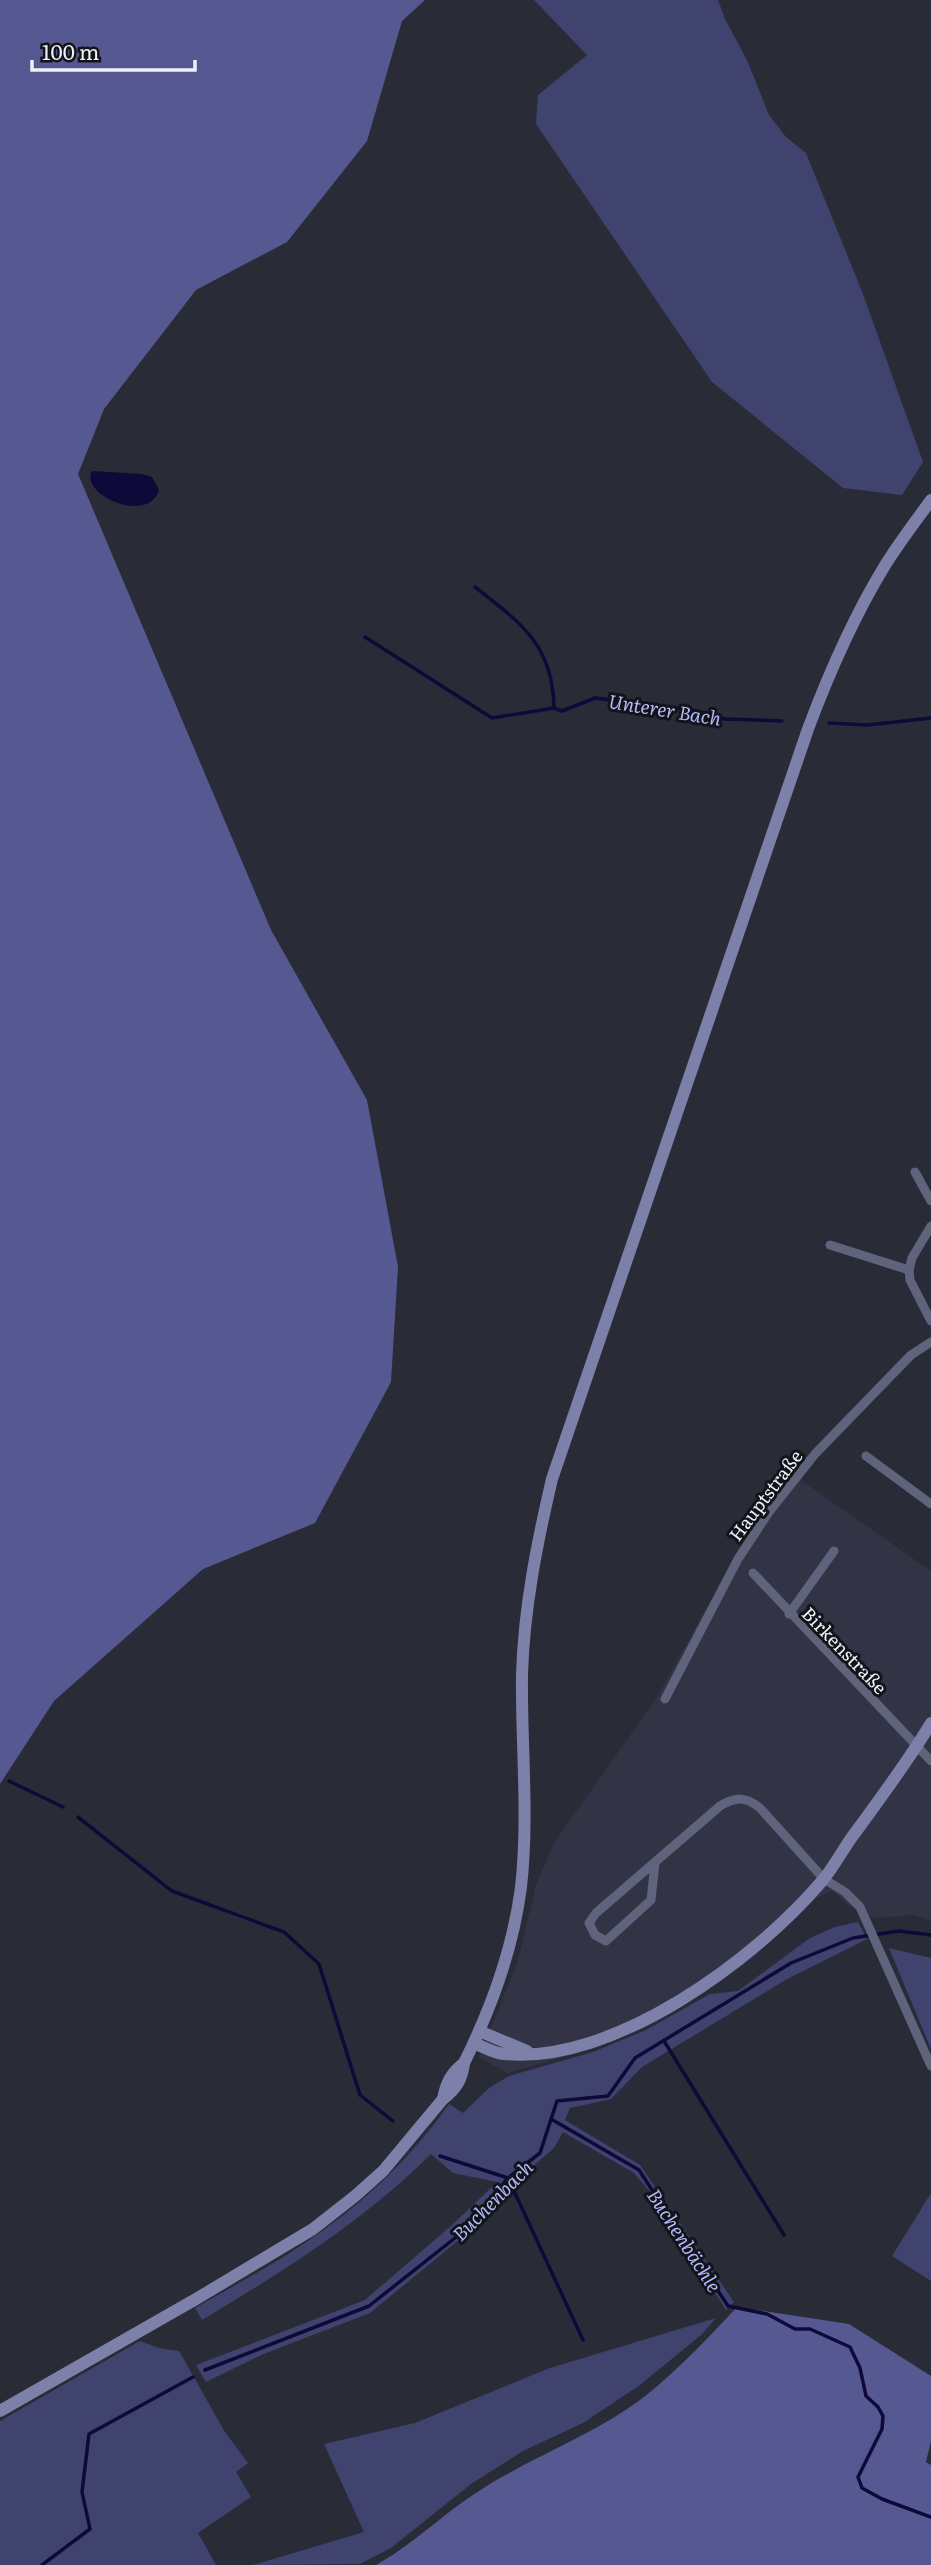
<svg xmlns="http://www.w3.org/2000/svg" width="931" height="2565" font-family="Literata,serif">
<rect width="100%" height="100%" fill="#292b37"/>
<polygon fill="#323345" points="792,1474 931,1571 931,1920 913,1915 876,1918 849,1906 832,1891 810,1901 753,1958 687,2003 599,2047 507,2073 479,2057 518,1961 536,1885 554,1843 657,1697 759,1512"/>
<g fill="#40436e">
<polygon points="534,0 718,0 725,19 747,60 769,115 786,137 806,153 863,294 923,462 902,495 843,488 712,382 536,124 538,95 587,55"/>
<path d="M858 1922 867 1939 787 1979 642 2067 611 2099 570 2108 565 2120 640 2165 734 2302 726 2310 652 2194 634 2173 563 2132 554 2148 515 2182 499 2207 370 2313 261 2355 206 2382 196 2365 365 2300 452 2225 497 2182 453 2173 431 2154C364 2221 282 2272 202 2320L195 2308C235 2285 277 2263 315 2236 366 2201 413 2155 449 2104L463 2113 489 2088 509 2076 593 2052 646 2030 710 1994 738 1991 810 1938 835 1927Z"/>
<polygon points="889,1948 931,1958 931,2049"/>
<polygon points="931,2193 931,2281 892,2256"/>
<polygon points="716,2318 701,2335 640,2385 583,2423 523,2451 471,2484 391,2548 360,2564 253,2565 364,2532 324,2444 415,2423 550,2368"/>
<polygon points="140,2341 159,2348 179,2351 225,2432 248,2463 236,2472 251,2497 198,2533 216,2565 0,2565 0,2421"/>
</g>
<g fill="#565991">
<polygon points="0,0 425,0 402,21 367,141 287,242 196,290 104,409 78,474 271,930 367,1100 398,1267 391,1382 315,1523 203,1569 54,1701 0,1784"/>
<path d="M737 2307 849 2324 931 2376V2441L926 2462 931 2465V2565H376C412 2545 442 2515 476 2493 530 2457 593 2436 644 2397 678 2370 707 2339 737 2307Z"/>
</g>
<path fill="#0f0939" d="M92 471 142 474 152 477 159 490C149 525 79 495 92 471Z"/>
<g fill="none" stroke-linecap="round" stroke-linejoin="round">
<g stroke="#0f0939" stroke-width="3.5">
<path d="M475 587C521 623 553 645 554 708"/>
<polyline points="365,637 492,718 554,708 562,711 595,698 692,710 725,719 782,721"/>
<polyline points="829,723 867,725 931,718"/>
<polyline points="9,1781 63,1807"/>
<polyline points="78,1817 172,1891 284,1932 319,1964 360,2095 393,2121"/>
<polyline points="664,2041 784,2235"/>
<polyline points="551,2119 639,2170 728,2306 767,2314 795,2329 810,2329 850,2347 860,2368 866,2396 878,2407 883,2416 882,2429 858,2477 862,2488 882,2499 931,2517"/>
<polyline points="440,2156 508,2178 583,2340"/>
<polyline points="205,2370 369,2306 460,2234 508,2178 540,2153 557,2101 608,2096 635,2058 791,1963 853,1938 899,1931 931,1935"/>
<polyline points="42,2565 90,2529 82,2492 89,2434 193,2377"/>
</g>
<g stroke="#60637c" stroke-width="9">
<polyline points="915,1172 931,1201"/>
<polyline points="830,1245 909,1270 910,1280 931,1321"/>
<polyline points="909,1270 912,1258 931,1226"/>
<polyline points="866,1456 931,1504"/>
<polyline points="753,1573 931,1761"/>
<polyline points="789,1614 834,1551"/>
<polyline points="665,1699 738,1559 769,1512 815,1454 911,1355 931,1342"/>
<path d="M655 1863 651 1900 606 1941 595 1935 589 1923 596 1913 720 1806C736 1797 745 1796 760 1808L824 1879 845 1892 860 1907 931 2066"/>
</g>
<g stroke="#7d81a9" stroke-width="12">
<polyline points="479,2031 527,2051"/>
<path d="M474 2043C483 2047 494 2053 504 2054 613 2065 755 1960 822 1881 833 1868 842 1851 852 1837 879 1800 907 1763 931 1723"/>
<path d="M443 2099C446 2083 451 2073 464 2063"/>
<path d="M0 2411 196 2299 313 2229 355 2196 383 2171 443 2099C456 2089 462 2080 464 2063 492 2007 513 1949 521 1887 529 1816 521 1744 522 1674 524 1608 537 1543 552 1479L808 729C829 673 853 618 884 567 898 544 915 522 931 500"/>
</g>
</g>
<g text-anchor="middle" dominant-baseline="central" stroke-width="6" stroke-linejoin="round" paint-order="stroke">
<g font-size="18" fill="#eff0f8" stroke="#131419">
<text transform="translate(765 1495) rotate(-53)">Hauptstraße</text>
<text transform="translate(845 1650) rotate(46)">Birkenstraße</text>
</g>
<g font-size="19" font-style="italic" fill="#b2b9fb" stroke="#131419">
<text transform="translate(665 709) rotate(9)">Unterer Bach</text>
<text transform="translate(492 2200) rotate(-45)">Buchenbach</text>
<text transform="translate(685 2240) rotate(57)">Buchenbächle</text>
</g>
</g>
<path d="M32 60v10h163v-10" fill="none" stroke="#eff0f8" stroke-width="3.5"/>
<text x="42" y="60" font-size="21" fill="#eff0f8" stroke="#131419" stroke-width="5" paint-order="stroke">100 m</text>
</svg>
